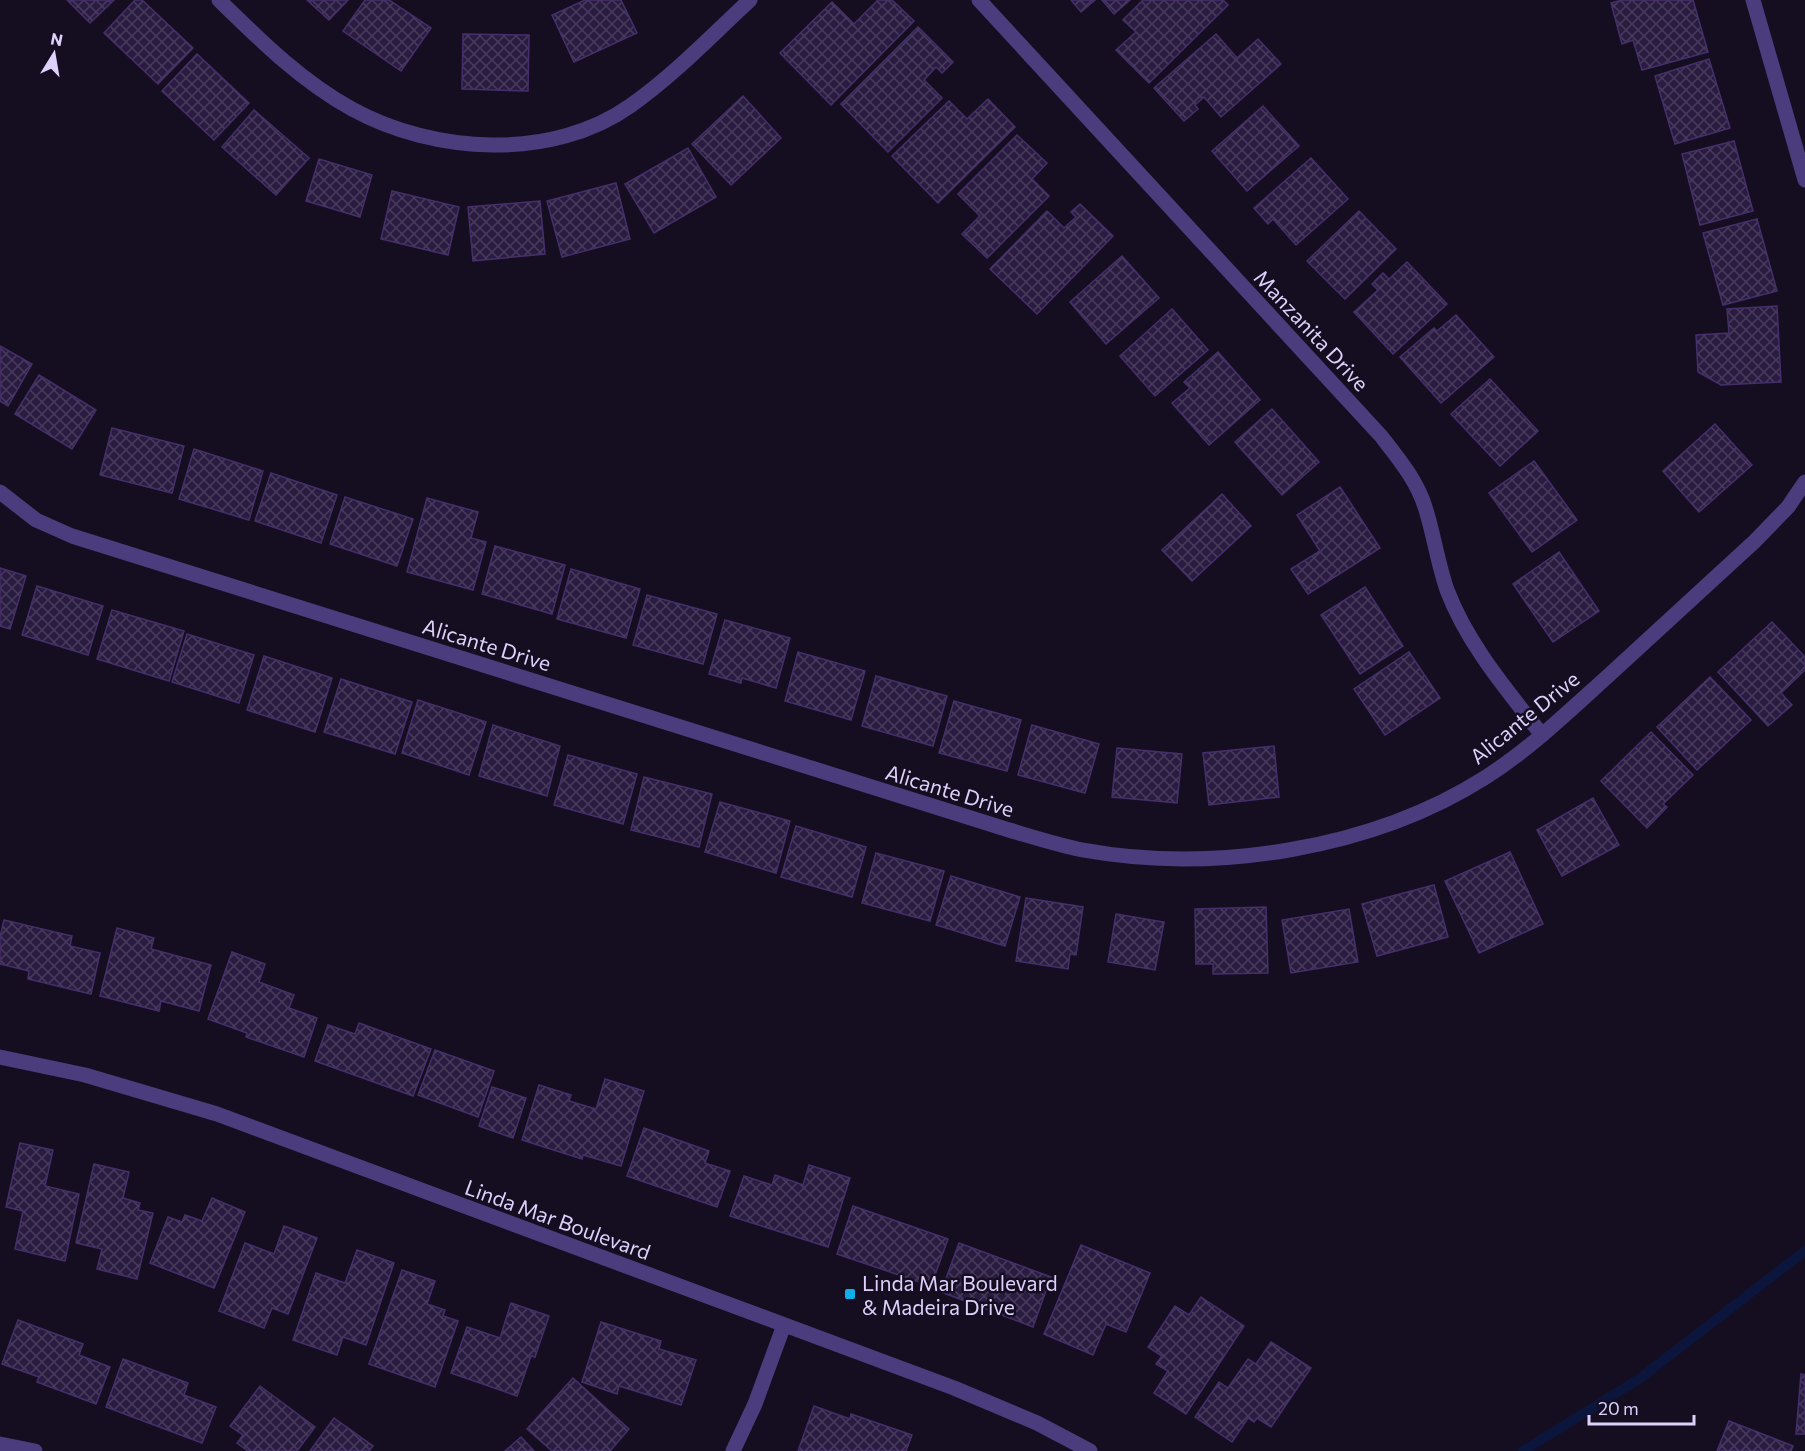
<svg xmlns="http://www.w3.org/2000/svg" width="1805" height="1451" font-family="Commissioner,sans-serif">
<defs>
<pattern id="building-cross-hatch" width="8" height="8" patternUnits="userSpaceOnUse" patternTransform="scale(1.5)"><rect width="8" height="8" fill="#291c40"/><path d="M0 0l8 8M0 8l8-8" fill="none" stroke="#483c5c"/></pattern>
</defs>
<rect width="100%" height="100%" fill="#150e21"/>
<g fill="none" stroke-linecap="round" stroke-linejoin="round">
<polyline stroke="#0c153c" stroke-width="10" points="1523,1451 1639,1379 1805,1251"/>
</g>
<g fill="url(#building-cross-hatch)" stroke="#452f6b" stroke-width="1.5">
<polygon points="67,0 114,0 90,23"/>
<polygon points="135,0 142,0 193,48 158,84 104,33"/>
<polygon points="307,0 348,0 329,20"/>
<polygon points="365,0 389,0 431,28 401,71 343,31"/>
<polygon points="585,0 621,0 637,33 574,62 552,15"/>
<polygon points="878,0 892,0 914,21 831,105 780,53 832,2 854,24"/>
<polygon points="1071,0 1095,0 1081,12"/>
<polygon points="1102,0 1130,0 1114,14"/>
<polygon points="1143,0 1223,0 1228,5 1149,83 1116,50 1136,32 1123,20"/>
<polygon points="1622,0 1693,0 1708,52 1642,70 1633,40 1622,44 1611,3"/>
<polygon points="918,27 953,62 942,73 936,67 924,80 942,98 888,152 841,104"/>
<polygon points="463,34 529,35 528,91 462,89"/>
<polygon points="1216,34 1237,58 1258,39 1281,64 1221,117 1204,97 1195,105 1198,109 1184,121 1154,88"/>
<polygon points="197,54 249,103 214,140 162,91"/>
<polygon points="1709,59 1730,128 1675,144 1655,76"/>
<polygon points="743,96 781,138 731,185 692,144"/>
<polygon points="988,99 1015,127 938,203 892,156 949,101 967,119"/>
<polygon points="1263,106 1299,146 1247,191 1212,151"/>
<polygon points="254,110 309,158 276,195 222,147"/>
<polygon points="1017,135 1047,163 1032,179 1049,196 987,258 962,234 980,216 958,194"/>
<polygon points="1734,141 1753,211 1700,225 1682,154"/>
<polygon points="688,148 716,197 654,233 625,184"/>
<polygon points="1311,158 1348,199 1296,245 1273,219 1268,224 1254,208"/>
<polygon points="319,159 372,175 360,217 306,201"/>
<polygon points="616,183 630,239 562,257 547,201"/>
<polygon points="392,191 459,207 448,255 381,239"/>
<polygon points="540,201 545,254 473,261 468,207"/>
<polygon points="1080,204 1113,236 1037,314 990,269 1047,211 1064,228 1076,217 1071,212"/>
<polygon points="1359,211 1396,249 1345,299 1307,261"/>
<polygon points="1757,219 1777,291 1723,305 1703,233"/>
<polygon points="1122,256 1159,298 1106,344 1070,302"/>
<polygon points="1407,262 1447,304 1393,354 1354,312 1378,290 1372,284 1383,273 1389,279"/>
<polygon points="1777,306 1781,382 1721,385 1698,372 1696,335 1729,333 1727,309"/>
<polygon points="1172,309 1208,350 1155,396 1120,356"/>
<polygon points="1456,315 1494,357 1441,403 1400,357 1434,328 1437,331"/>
<polygon points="0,346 32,364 8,406 0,401"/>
<polygon points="1218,352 1260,400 1209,445 1172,403 1190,388 1184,382"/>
<polygon points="39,375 96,410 72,449 15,414"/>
<polygon points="1490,379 1538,431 1500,466 1451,414"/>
<polygon points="1272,409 1319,462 1282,495 1235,442"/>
<polygon points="1715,424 1752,465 1699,512 1663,471"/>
<polygon points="112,428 184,446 172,493 100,475"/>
<polygon points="194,449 263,471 249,520 179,499"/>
<polygon points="1534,461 1577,520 1532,552 1489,493"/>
<polygon points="271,473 337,495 321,543 255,521"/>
<polygon points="1340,487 1380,548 1308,594 1291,569 1320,551 1297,515"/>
<polygon points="1222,494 1251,526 1192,581 1162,550"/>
<polygon points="345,497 413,519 397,566 330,544"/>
<polygon points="427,498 478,512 471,538 486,542 473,590 407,572"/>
<polygon points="495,546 565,565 552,614 482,594"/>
<polygon points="1559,552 1599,611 1553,642 1513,584"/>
<polygon points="0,568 26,576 10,629 0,626"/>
<polygon points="571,569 640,589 626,638 557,619"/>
<polygon points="37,586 103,606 88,655 22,635"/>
<polygon points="1365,587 1403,646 1360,674 1321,615"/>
<polygon points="647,595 717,614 703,664 633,645"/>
<polygon points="112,610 184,631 169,681 97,659"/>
<polygon points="725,620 790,638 776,688 742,678 741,683 709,674"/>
<polygon points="1772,622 1805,657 1805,670 1781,693 1792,705 1768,726 1718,672"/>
<polygon points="187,634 254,655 239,703 172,682"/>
<polygon points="798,652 865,671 851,720 785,701"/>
<polygon points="1409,652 1440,698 1385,735 1354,689"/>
<polygon points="264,656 332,678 315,732 247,710"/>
<polygon points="876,676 947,696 933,746 862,726"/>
<polygon points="1710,677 1751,720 1697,770 1657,727"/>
<polygon points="341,679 412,702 395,754 324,732"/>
<polygon points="418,700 486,722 469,775 402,753"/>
<polygon points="954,701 1021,720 1007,771 939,753"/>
<polygon points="493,725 560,746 547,796 479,776"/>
<polygon points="1032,725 1099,744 1085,793 1018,775"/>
<polygon points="1651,732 1693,775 1663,804 1667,807 1647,828 1601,781"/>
<polygon points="1274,746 1279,797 1209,805 1203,753"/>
<polygon points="1117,748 1182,754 1177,803 1112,797"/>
<polygon points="568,755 637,774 623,824 554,805"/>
<polygon points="644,777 712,794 699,847 631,830"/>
<polygon points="1593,798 1619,845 1562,876 1537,830"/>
<polygon points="720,802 790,821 776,873 705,852"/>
<polygon points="796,826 866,847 852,897 781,877"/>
<polygon points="1510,852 1543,924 1479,953 1445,881"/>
<polygon points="876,853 944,871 930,921 862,903"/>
<polygon points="951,876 1020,897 1005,946 936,925"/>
<polygon points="1434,885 1448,937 1377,956 1362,904"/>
<polygon points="1026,898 1083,907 1076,955 1070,954 1068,969 1016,961"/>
<polygon points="1266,907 1268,973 1213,974 1213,964 1196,964 1195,909"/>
<polygon points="1349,909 1358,962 1291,973 1282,920"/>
<polygon points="1116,914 1164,922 1155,970 1108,962"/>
<polygon points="4,920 72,936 70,946 100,953 91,994 28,979 29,971 0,964 0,937"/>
<polygon points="117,928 154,938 151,949 211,965 199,1011 161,1001 159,1011 100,996"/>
<polygon points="232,952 265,964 259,982 294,995 289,1008 317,1018 304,1057 246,1037 247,1033 208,1019"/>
<polygon points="359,1023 431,1049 413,1096 315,1061 328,1025 355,1034"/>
<polygon points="435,1050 494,1071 478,1117 418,1095"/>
<polygon points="605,1079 644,1091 621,1166 583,1155 582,1159 522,1140 539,1085 571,1095 569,1101 596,1109"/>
<polygon points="492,1087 526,1098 513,1138 479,1126"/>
<polygon points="644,1128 709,1151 705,1163 730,1171 717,1207 627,1176"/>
<polygon points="20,1143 53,1150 45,1186 79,1194 65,1261 15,1249 23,1211 6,1207"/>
<polygon points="94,1164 129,1172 123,1198 140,1203 138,1210 153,1213 137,1279 97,1269 102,1249 76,1243"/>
<polygon points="809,1165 850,1178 828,1247 730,1216 744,1176 772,1185 775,1175 803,1185"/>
<polygon points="212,1198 245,1212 214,1288 150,1263 168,1217 182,1222 185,1215 202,1221"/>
<polygon points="853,1206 948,1239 931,1286 837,1254"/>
<polygon points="284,1226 317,1238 288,1314 272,1308 264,1328 219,1311 245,1243 274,1254"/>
<polygon points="959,1243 1051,1277 1033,1327 941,1292"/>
<polygon points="1081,1245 1150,1273 1126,1332 1106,1324 1093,1355 1044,1334"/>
<polygon points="357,1250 394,1263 366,1345 343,1337 337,1355 293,1340 316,1273 345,1283"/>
<polygon points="402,1270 435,1281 427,1304 445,1310 443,1316 458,1321 435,1387 369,1364"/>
<polygon points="1201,1297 1244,1326 1186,1414 1154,1393 1168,1371 1156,1364 1162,1356 1148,1347 1175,1306 1189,1315"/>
<polygon points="511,1303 549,1316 535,1357 531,1356 517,1396 451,1373 467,1327 500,1338"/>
<polygon points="18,1320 83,1344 79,1355 110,1367 96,1404 37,1382 39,1377 2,1364"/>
<polygon points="601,1322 661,1341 659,1349 696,1360 681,1405 619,1386 617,1394 582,1382"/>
<polygon points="1271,1342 1311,1368 1271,1427 1257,1418 1254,1422 1248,1418 1232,1442 1195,1417 1219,1382 1228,1388 1248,1359 1256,1364"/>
<polygon points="123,1359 188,1383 184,1395 216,1407 202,1443 106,1407"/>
<polygon points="1801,1374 1805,1375 1805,1434 1796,1434"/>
<polygon points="573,1378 629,1429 610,1451 552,1451 527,1429"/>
<polygon points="260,1386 315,1427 297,1451 248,1451 237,1443 243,1435 230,1426"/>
<polygon points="814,1406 850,1419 851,1414 912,1435 906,1451 798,1451"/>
<polygon points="334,1418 373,1446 369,1451 310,1451"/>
<polygon points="1729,1421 1793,1446 1791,1451 1717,1451"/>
<polygon points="521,1437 534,1451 505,1451"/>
</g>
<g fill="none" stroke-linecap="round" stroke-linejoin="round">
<g stroke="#4a3c7d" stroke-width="15">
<path d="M219 0C260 40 301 81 352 109 434 154 552 161 630 106 674 75 711 36 750 0"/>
<path d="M979 0 1381 436C1399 459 1418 482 1426 510 1434 536 1438 564 1447 590 1468 645 1507 690 1542 735"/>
<polyline points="1753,0 1805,180"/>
<path d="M0 492 36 520 72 536 1009 830C1033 837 1058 845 1083 850 1215 874 1373 849 1486 777 1530 749 1569 711 1608 676 1657 631 1706 586 1755 541L1788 507 1805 482"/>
<polyline points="0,1444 35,1451"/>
<polyline points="733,1451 755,1404 784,1325"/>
</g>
<polyline stroke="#4a3c7d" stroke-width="15" points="0,1057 85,1075 217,1114 954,1388 1037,1423 1090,1451"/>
</g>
<rect fill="#0eafeb" stroke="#150e21" stroke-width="2" x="844" y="1288" width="12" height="12" rx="3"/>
<g text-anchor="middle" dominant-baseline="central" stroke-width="5" stroke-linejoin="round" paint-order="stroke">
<g font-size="21" fill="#ddd1fc" stroke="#150e21">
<text transform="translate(1312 330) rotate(47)">Manzanita Drive</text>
<text transform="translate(487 644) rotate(17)">Alicante Drive</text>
<text transform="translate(1524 717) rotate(-39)">Alicante Drive</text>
<text transform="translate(950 790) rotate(17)">Alicante Drive</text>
<text transform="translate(558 1219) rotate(20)">Linda Mar Boulevard</text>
</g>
<g font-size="21" fill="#ddd1fc" stroke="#150e21" text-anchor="start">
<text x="862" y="1282">Linda Mar Boulevard<tspan x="862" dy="24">&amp; Madeira Drive</tspan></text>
</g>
</g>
<g transform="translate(54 54) rotate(11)" stroke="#150e21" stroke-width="4.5" paint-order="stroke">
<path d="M0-4.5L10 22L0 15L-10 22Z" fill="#ddd1fc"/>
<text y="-9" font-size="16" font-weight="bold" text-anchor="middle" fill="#ddd1fc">N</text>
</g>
<path d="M1589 1415v9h105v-9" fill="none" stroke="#ddd1fc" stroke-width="3"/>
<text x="1598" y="1415" font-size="18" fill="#ddd1fc" stroke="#150e21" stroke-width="4.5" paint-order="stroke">20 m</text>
</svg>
